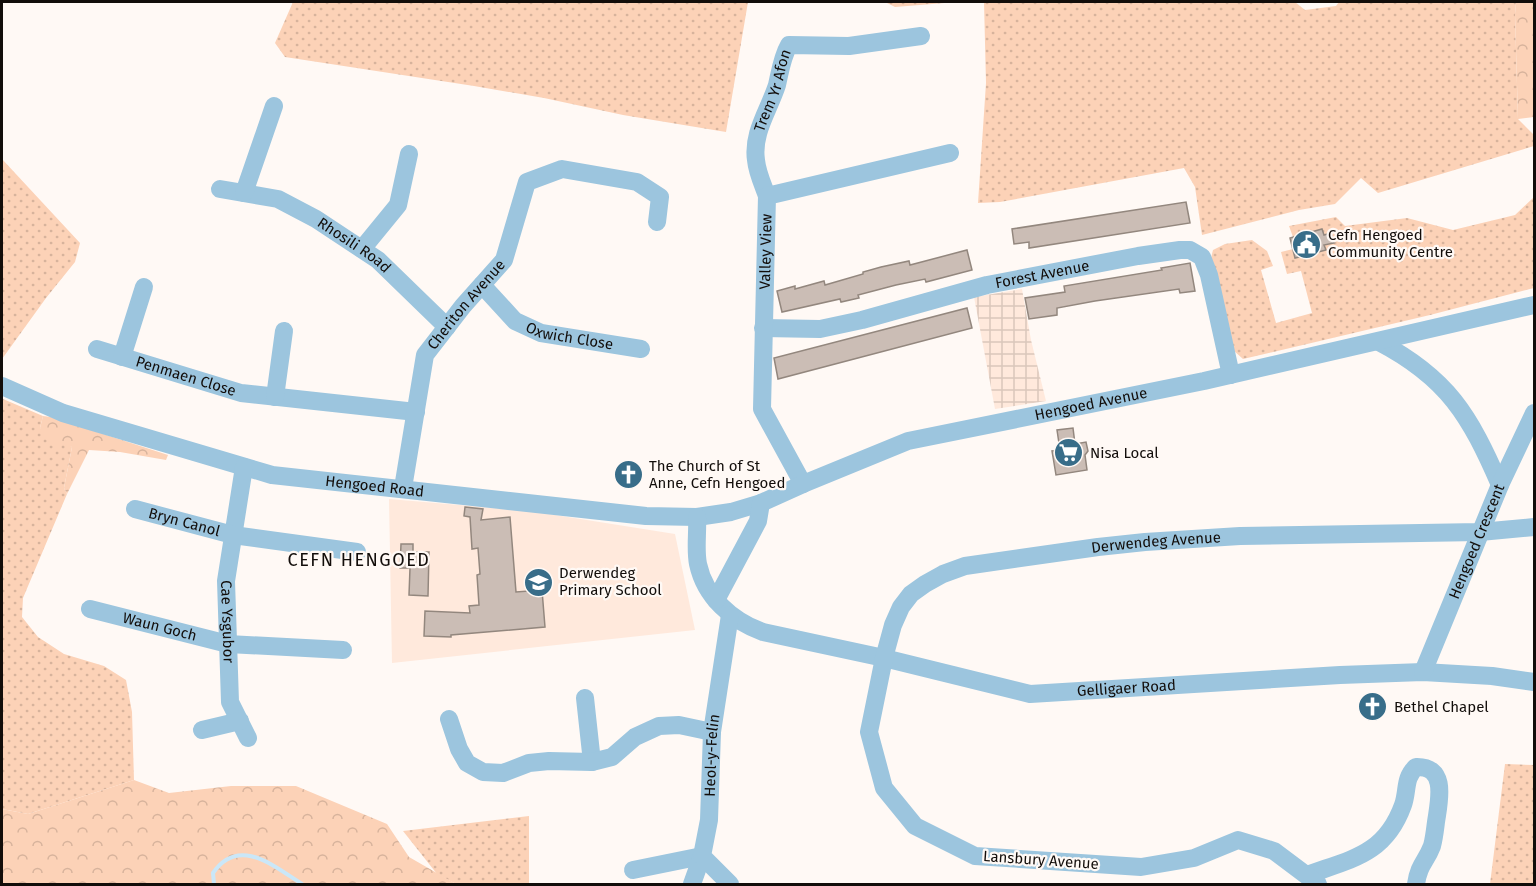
<svg xmlns="http://www.w3.org/2000/svg" width="1536" height="886" font-family="'Fira Sans',sans-serif">
<defs>
<pattern id="industrial-grid" width="8" height="8" patternUnits="userSpaceOnUse" patternTransform="scale(1.5)"><rect width="8" height="8" fill="#ffe9dc"/><path d="M0 4h8M4 0v8" fill="none" stroke="#dac7bb"/></pattern>
<pattern id="grass-dots" width="8" height="8" patternUnits="userSpaceOnUse" patternTransform="scale(1.5)"><rect width="8" height="8" fill="#fcd2b7"/><path d="M2 2h.1M6 6h.1" fill="none" stroke="#d7b39c" stroke-width="1.8" stroke-linecap="round"/></pattern>
<pattern id="forest-crowns" width="20" height="18" patternUnits="userSpaceOnUse" patternTransform="scale(1.5)"><rect width="20" height="18" fill="#fcd2b7"/><path d="M2 6a3 3 0 1 1 6 0M12 15a3 3 0 1 1 6 0" fill="none" stroke="#d7b39c"/></pattern>
</defs>
<rect width="100%" height="100%" fill="#fff9f5"/>
<polygon fill="#ffe9dc" points="389,499 530,511 675,534 695,630 392,663"/>
<polygon fill="url(#industrial-grid)" points="1022,289 1031,340 1046,401 995,409 974,297"/>
<g fill="url(#grass-dots)">
<polygon points="293,2 748,2 726,132 623,115 544,98 474,86 285,57 275,43"/>
<polygon points="885,2 957,2 895,7"/>
<polygon points="984,2 1252,2 1254,3 1295,2 1305,10 1336,6 1339,2 1516,2 1515,14 1518,119 1534,135 1534,146 1378,193 1361,178 1335,204 1299,210 1202,235 1195,187 1184,168 1000,202 978,203 986,83"/>
<polygon points="2,159 80,243 75,262 46,298 2,359"/>
<polygon points="1534,197 1534,288 1430,315 1243,359 1233,350 1211,258 1213,250 1225,244 1252,240 1267,251 1273,266 1261,270 1276,323 1312,313 1301,271 1287,274 1281,252 1293,249 1295,258 1325,250 1324,245 1334,243 1331,233 1324,235 1322,229 1293,237 1289,226 1336,217 1345,226 1407,218 1453,230 1515,215"/>
<polygon points="3,399 43,416 40,428 72,447 64,488 67,494 23,598 22,617 38,637 64,654 104,666 126,680 132,712 134,780 28,814 2,809 2,400"/>
<polygon points="1505,764 1534,765 1534,884 1490,884"/>
<polygon points="529,816 529,883 526,884 456,884 437,874 403,831"/>
</g>
<g fill="url(#forest-crowns)">
<polygon points="1516,2 1534,2 1534,117 1518,119 1515,14"/>
<polygon points="43,416 51,417 168,455 166,460 120,452 89,450 67,494 64,488 72,447 50,442 40,428"/>
<polygon points="134,780 169,793 231,786 296,786 387,824 409,857 456,884 2,884 2,809 28,814"/>
</g>
<g fill="none" stroke-linecap="round" stroke-linejoin="round">
<path stroke="#cae7f8" stroke-width="4" d="M214 884 213 873C239 835 275 867 302 884"/>
</g>
<g fill="#cbbdb5" stroke="#93877e" stroke-width="1.5">
<polygon points="1186,202 1190,223 1029,248 1029,242 1014,244 1012,229"/>
<polygon points="1322,229 1324,235 1331,233 1334,243 1324,245 1326,250 1295,258 1290,238"/>
<polygon points="967,250 972,270 926,282 925,279 896,285 858,295 859,298 841,302 840,299 782,312 777,291 795,286 795,289 824,281 825,285 863,274 863,272 881,267 909,261 910,265"/>
<polygon points="1190,263 1195,291 1180,293 1179,289 1095,301 1057,308 1057,315 1029,319 1025,298 1065,292 1064,286 1162,270 1161,268"/>
<polygon points="967,308 972,328 778,379 774,358"/>
<polygon points="1073,428 1075,444 1086,442 1088,451 1085,455 1087,470 1056,475 1052,451 1060,450 1057,430"/>
<polygon points="465,507 483,509 481,520 510,517 516,592 542,590 545,627 451,635 451,637 424,636 425,611 470,613 469,606 479,605 477,575 480,574 478,548 472,549 470,517 464,516"/>
<polygon points="401,544 413,544 413,552 429,552 428,596 409,595 410,568 400,568"/>
</g>
<g fill="none" stroke-linecap="round" stroke-linejoin="round">
<g stroke="#9cc5de" stroke-width="18">
<path id="s1" d="M220 189 278 199 316 219 378 260 447 327"/>
<polyline points="244,193 274,106"/>
<path id="s2" d="M767 196C763 185 757 172 756 160 752 133 769 110 777 85 780 72 782 57 789 45L849 46 921 36"/>
<polyline points="362,249 398,205 409,154"/>
<path id="s3" d="M482 285 515 321 541 333 641 349"/>
<path id="s4" d="M763 328 820 329 862 320 987 285 1138 256 1180 250H1190L1202 257 1209 275 1231 375"/>
<path d="M1379 342C1448 378 1470 416 1500 485"/>
<path id="s5" d="M97 349 241 393 416 412"/>
<polyline points="122,357 144,287"/>
<path id="s6" d="M2 386 63 413 272 475 646 516 697 517 731 512 761 503"/>
<polyline points="275,397 284,331"/>
<path id="s7" d="M244 467 226 581 230 702 248 738"/>
<path id="s8" d="M803 484 762 409 767 196 950 153"/>
<path id="s9" d="M403 488 425 355 463 306 504 260 527 182 562 169 637 182 660 197 657 222"/>
<path id="s10" d="M135 509 233 535 357 552"/>
<path id="s11" d="M697 517C698 532 695 549 698 564 705 597 732 621 763 632L884 658 1030 694 1340 675 1423 672 1492 676 1534 682"/>
<path id="s12" d="M716 600 758 521 761 503 803 484 908 441 1204 381 1534 305"/>
<path id="s13" d="M90 609 228 644 343 650"/>
<path id="s14" d="M1423 672 1500 485 1534 413"/>
<polyline points="585,698 592,762"/>
<polyline points="449,719 459,749 467,763 483,772 503,773 529,763 549,761 592,762 612,757 635,737 659,726 679,725 712,732"/>
<polyline points="202,730 240,721"/>
<polyline points="633,870 702,856"/>
<path d="M1307 875C1351 859 1385 855 1403 805 1408 791 1404 778 1416 767 1448 766 1439 801 1436 822 1435 830 1434 839 1432 846 1426 862 1419 864 1416 884"/>
<polyline points="692,884 702,856"/>
<path id="s15" d="M730 884 702 856 709 820 712 732 730 615"/>
<path id="s16" d="M1318 884 1274 851 1238 840 1194 858 1141 867 975 856 915 826 884 788 869 732 884 658 893 625 901 607 911 594 925 584 943 574 965 566 1098 547 1145 542 1240 536 1480 532 1534 527"/>
</g>
</g>
<defs>
<symbol id="civic-disc" viewBox="-11 -11 22 22"><circle r="9.5" fill="#386d89" stroke="#fff9f5"/><path d="M-.6-6.5H3V-4.5H.6V-3L4-1V1h2V6H-6V1h2V-1L-.6-3ZM-1.2 2.5V6h2.4V2.5Z" fill="#fff"/></symbol>
<symbol id="supermarket-disc" viewBox="-11 -11 22 22"><circle r="9.5" fill="#386d89" stroke="#fff9f5"/><path d="M-6-5.5h2.5l.6 2H6L4.5 2H-2.5L-4.4-4H-6ZM-1.5 3.2a1.3 1.3 0 1 0 .1 0ZM3 3.2a1.3 1.3 0 1 0 .1 0Z" fill="#fff"/></symbol>
<symbol id="church-disc" viewBox="-11 -11 22 22"><circle r="9.5" fill="#386d89" stroke="#fff9f5"/><path d="M-1.2-6h2.4v3.5h3.3v2.4h-3.3V6h-2.4V-.1h-3.3v-2.4h3.3Z" fill="#fff"/></symbol>
<symbol id="school-disc" viewBox="-11 -11 22 22"><circle r="9.5" fill="#386d89" stroke="#fff9f5"/><path d="M0-5L7-2L0 1L-7-2ZM-4 1L0 2.5L4 1V4Q0 6-4 4Z" fill="#fff"/></symbol>
</defs>
<g fill-rule="evenodd">
<use href="#civic-disc" x="1290" y="228" width="33" height="33"/>
<use href="#supermarket-disc" x="1052" y="436" width="33" height="33"/>
<use href="#church-disc" x="612" y="458" width="33" height="33"/>
<use href="#school-disc" x="522" y="566" width="33" height="33"/>
<use href="#church-disc" x="1356" y="690" width="33" height="33"/>
</g>
<g text-anchor="middle" dominant-baseline="central" stroke-width="4.5" stroke-linejoin="round" paint-order="stroke">
<g font-size="15" fill="#120d0a" stroke="#fff9f5">
<text stroke="none"><textPath href="#s2" startOffset="110">Trem Yr Afon</textPath></text>
<text stroke="none"><textPath href="#s1" startOffset="148">Rhosili Road</textPath></text>
<text stroke="none"><textPath href="#s8" startOffset="243">Valley View</textPath></text>
<text stroke="none"><textPath href="#s4" startOffset="286">Forest Avenue</textPath></text>
<text stroke="none"><textPath href="#s9" startOffset="200">Cheriton Avenue</textPath></text>
<text stroke="none"><textPath href="#s3" startOffset="106">Oxwich Close</textPath></text>
<text stroke="none"><textPath href="#s5" startOffset="93">Penmaen Close</textPath></text>
<text stroke="none"><textPath href="#s12" startOffset="454">Hengoed Avenue</textPath></text>
<text stroke="none"><textPath href="#s6" startOffset="388">Hengoed Road</textPath></text>
<text stroke="none"><textPath href="#s10" startOffset="51">Bryn Canol</textPath></text>
<text stroke="none"><textPath href="#s14" startOffset="141">Hengoed Crescent</textPath></text>
<text stroke="none"><textPath href="#s16" startOffset="934">Derwendeg Avenue</textPath></text>
<text stroke="none"><textPath href="#s7" startOffset="156">Cae Ysgubor</textPath></text>
<text stroke="none"><textPath href="#s13" startOffset="72">Waun Goch</textPath></text>
<text stroke="none"><textPath href="#s11" startOffset="516">Gelligaer Road</textPath></text>
<text stroke="none"><textPath href="#s15" startOffset="141">Heol-y-Felin</textPath></text>
<text transform="translate(1041 860) rotate(4)">Lansbury Avenue</text>
</g>
<g font-size="15" fill="#120d0a" stroke="#fff9f5" text-anchor="start">
<text x="1328" y="235">Cefn Hengoed<tspan x="1328" dy="17">Community Centre</tspan></text>
<text x="1090" y="453">Nisa Local</text>
<text x="649" y="466">The Church of St<tspan x="649" dy="17">Anne, Cefn Hengoed</tspan></text>
<text x="559" y="573">Derwendeg<tspan x="559" dy="17">Primary School</tspan></text>
<text x="1394" y="707">Bethel Chapel</text>
</g>
<g font-size="18" letter-spacing="1.5" fill="#120d0a" stroke="#fff9f5">
<text x="359" y="560">CEFN HENGOED</text>
</g>
</g>
<rect width="1536" height="886" fill="none" stroke="#120d0a" stroke-width="6"/>
</svg>
